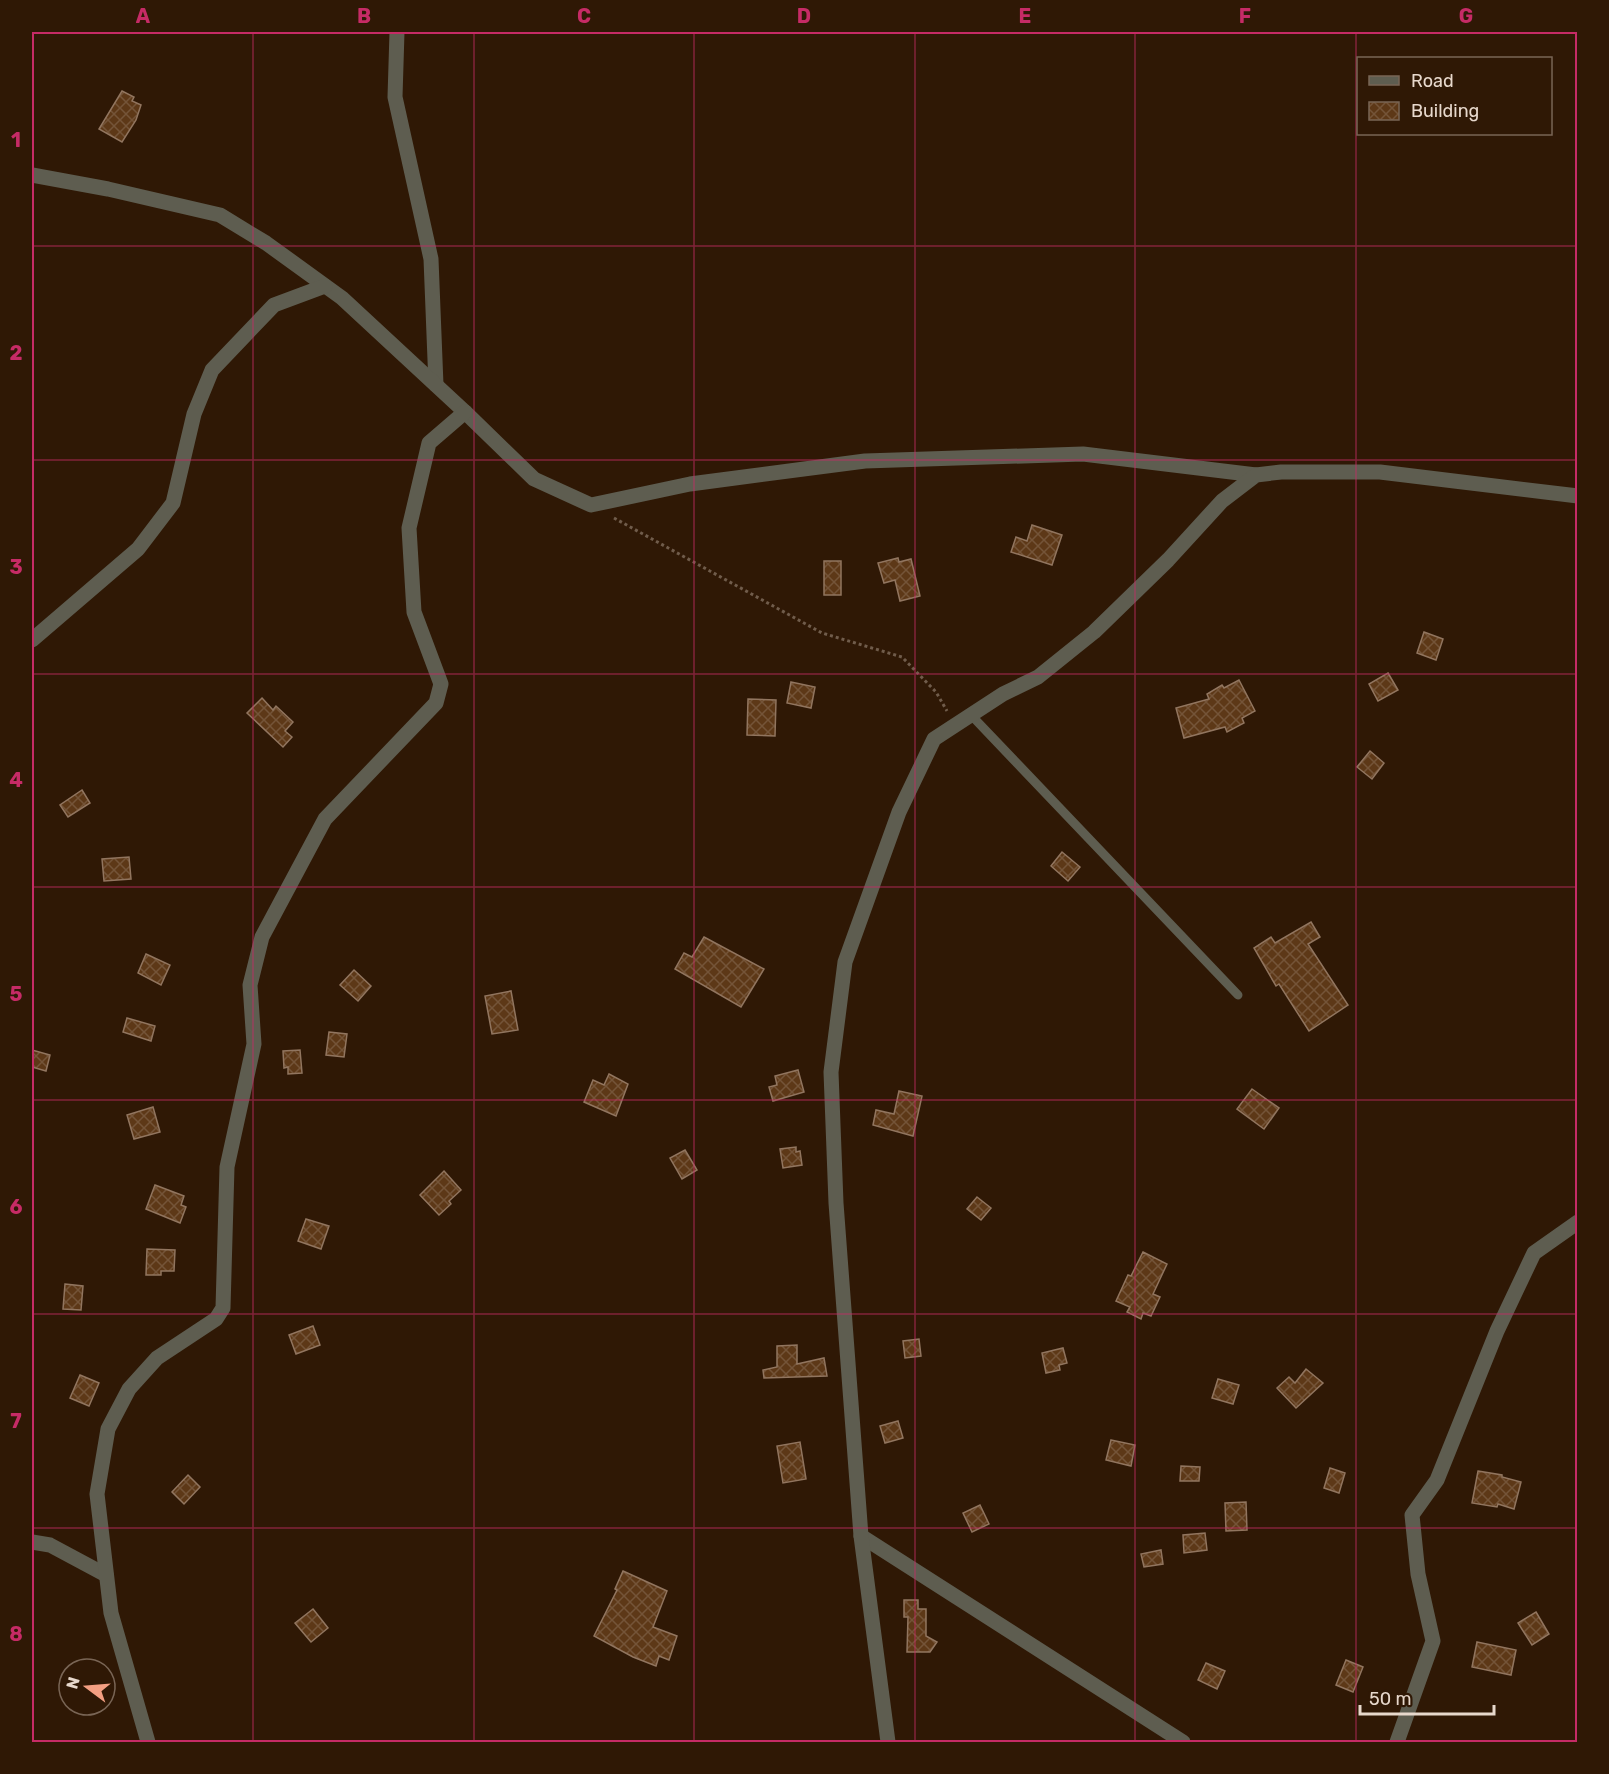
<svg xmlns="http://www.w3.org/2000/svg" width="1609" height="1774" font-family="Rubik,sans-serif">
<defs>
<pattern id="building-cross-hatch" width="8" height="8" patternUnits="userSpaceOnUse" patternTransform="scale(1.5)"><rect width="8" height="8" fill="#5d3817"/><path d="M0 0l8 8M0 8l8-8" fill="none" stroke="#745438"/></pattern>
</defs>
<rect width="100%" height="100%" fill="#2f1805"/>
<g fill="url(#building-cross-hatch)" stroke="#91755f" stroke-width="1.5">
<polygon points="122,91 134,97 132,101 141,105 136,120 122,142 99,129"/>
<polygon points="1032,525 1062,535 1052,565 1011,552 1016,537 1027,541"/>
<polygon points="898,558 899,562 911,559 920,596 900,601 895,580 884,583 878,563"/>
<rect x="824" y="561" width="17" height="34"/>
<polygon points="1424,632 1443,639 1436,660 1417,653"/>
<polygon points="1388,673 1398,690 1378,701 1369,684"/>
<polygon points="1239,680 1255,711 1242,718 1244,723 1227,732 1225,727 1184,738 1176,708 1209,699 1207,694 1222,685 1224,688"/>
<polygon points="791,682 815,687 811,708 787,703"/>
<polygon points="262,698 273,710 276,706 293,722 285,731 292,737 283,747 247,713"/>
<polygon points="748,699 776,700 775,736 747,735"/>
<polygon points="1370,751 1384,763 1372,779 1357,767"/>
<polygon points="82,790 90,803 68,817 60,805"/>
<polygon points="1062,852 1080,867 1068,881 1051,866"/>
<polygon points="129,857 131,879 104,881 102,859"/>
<polygon points="1311,922 1320,937 1308,944 1348,1005 1309,1031 1279,984 1276,986 1254,948 1271,937 1275,943"/>
<polygon points="704,937 764,969 741,1007 675,969 684,953 692,957"/>
<polygon points="146,954 170,965 161,985 138,973"/>
<polygon points="354,970 371,986 358,1001 340,985"/>
<polygon points="511,991 518,1030 492,1034 485,996"/>
<polygon points="127,1018 155,1026 151,1041 123,1032"/>
<polygon points="329,1032 347,1034 344,1057 326,1055"/>
<polygon points="32,1050 50,1055 46,1071 32,1067"/>
<polygon points="300,1050 302,1073 288,1074 288,1067 284,1068 283,1051"/>
<polygon points="798,1070 804,1092 773,1101 769,1087 777,1085 775,1076"/>
<polygon points="609,1074 628,1084 616,1116 584,1102 593,1080 604,1085"/>
<polygon points="1252,1089 1279,1108 1264,1129 1237,1109"/>
<polygon points="899,1091 922,1096 913,1136 873,1125 876,1110 894,1114"/>
<polygon points="153,1107 160,1132 134,1139 127,1115"/>
<polygon points="796,1147 796,1152 800,1151 802,1165 783,1168 780,1149"/>
<polygon points="685,1150 697,1170 682,1179 670,1158"/>
<polygon points="444,1171 461,1190 449,1201 451,1204 439,1215 420,1195"/>
<polygon points="155,1185 184,1196 181,1205 186,1207 180,1223 146,1209"/>
<polygon points="977,1197 991,1208 981,1220 967,1209"/>
<polygon points="306,1219 329,1226 321,1249 298,1241"/>
<polygon points="147,1249 175,1250 174,1271 161,1271 161,1275 146,1275"/>
<polygon points="1143,1252 1167,1264 1153,1294 1160,1297 1151,1316 1143,1313 1141,1319 1127,1312 1130,1307 1116,1301 1128,1275 1131,1276"/>
<polygon points="65,1284 83,1286 81,1310 63,1309"/>
<polygon points="313,1326 320,1345 296,1354 289,1335"/>
<polygon points="919,1339 921,1356 905,1358 903,1341"/>
<polygon points="797,1345 797,1364 824,1358 827,1376 764,1378 763,1370 777,1367 777,1346"/>
<polygon points="1063,1348 1067,1363 1059,1365 1060,1370 1046,1373 1042,1353"/>
<polygon points="1306,1369 1323,1383 1296,1408 1277,1388 1289,1377 1295,1383"/>
<polygon points="80,1375 99,1383 89,1406 70,1398"/>
<polygon points="1218,1379 1239,1385 1233,1404 1212,1398"/>
<polygon points="898,1421 903,1438 885,1443 880,1426"/>
<polygon points="1111,1440 1135,1445 1131,1466 1106,1460"/>
<polygon points="800,1442 806,1479 783,1483 777,1446"/>
<polygon points="1181,1466 1200,1467 1199,1481 1180,1481"/>
<polygon points="1330,1468 1345,1473 1339,1493 1324,1488"/>
<polygon points="1478,1471 1502,1475 1502,1477 1521,1482 1514,1509 1498,1504 1497,1507 1472,1503"/>
<polygon points="188,1475 200,1487 184,1504 172,1492"/>
<polygon points="1246,1502 1247,1530 1226,1531 1225,1503"/>
<polygon points="980,1505 989,1524 972,1532 963,1513"/>
<polygon points="1205,1533 1207,1550 1184,1553 1183,1535"/>
<polygon points="1161,1550 1163,1564 1144,1567 1141,1554"/>
<polygon points="623,1571 667,1591 653,1627 677,1636 669,1660 659,1656 656,1666 633,1657 594,1636 617,1590 615,1589"/>
<polygon points="904,1600 918,1600 918,1609 926,1609 926,1636 937,1642 930,1652 907,1652 908,1617 904,1617"/>
<polygon points="313,1609 328,1628 311,1642 295,1623"/>
<polygon points="1536,1612 1549,1634 1532,1645 1518,1623"/>
<polygon points="1477,1642 1516,1650 1511,1675 1472,1667"/>
<polygon points="1346,1660 1363,1667 1353,1692 1336,1685"/>
<polygon points="1206,1663 1225,1671 1217,1689 1198,1680"/>
</g>
<g fill="none" stroke-linecap="round" stroke-linejoin="round">
<polyline stroke="#705c4b" stroke-width="3" stroke-dasharray="3 3" stroke-linecap="butt" points="614,518 822,633 902,657 936,692 947,711"/>
<polyline stroke="#5e5d50" stroke-width="9" points="971,715 1238,995"/>
<g stroke="#5e5d50" stroke-width="15">
<polyline points="397,32 395,97 431,259 436,385"/>
<polyline points="32,175 108,189 220,215 266,243 342,298 465,412 534,479 591,505 690,484 865,461 1083,454 1256,475"/>
<polyline points="32,640 138,549 173,503 194,414 212,370 274,305 325,286"/>
<polyline points="861,1536 1183,1742"/>
<polyline points="32,1542 50,1545 106,1575"/>
<polyline points="148,1742 111,1613 97,1494 108,1429 129,1389 157,1358 216,1319 223,1308 227,1167 254,1044 250,985 262,937 325,819 436,703 441,684 414,612 409,528 429,443 465,412"/>
<polyline points="888,1742 861,1536 836,1203 831,1072 845,962 899,812 934,739 1003,694 1038,677 1094,632 1168,560 1222,501 1256,475 1281,472 1380,472 1578,496"/>
<polyline points="1397,1742 1433,1641 1418,1574 1412,1515 1437,1480 1497,1331 1534,1253 1578,1222"/>
</g>
</g>
<path fill="none" stroke="#c62b66" stroke-width="1.5" stroke-opacity="0.55" d="M253 32V1742M474 32V1742M694 32V1742M915 32V1742M1135 32V1742M1356 32V1742M32 246H1578M32 460H1578M32 674H1578M32 887H1578M32 1100H1578M32 1314H1578M32 1528H1578"/>
<rect width="1609" height="1774" fill="none" stroke="#2f1805" stroke-width="66"/>
<rect x="1357" y="57" width="195" height="78" fill="#2f1805" stroke="#796555" stroke-width="1.5"/>
<rect x="1369" y="76" width="30" height="9" fill="#5e5d50" stroke="#796555" stroke-width="1.5"/>
<text x="1411" y="87" font-size="18" fill="#e7d8cc">Road</text>
<rect x="1369" y="102" width="30" height="18" fill="url(#building-cross-hatch)" stroke="#796555" stroke-width="1.5"/>
<text x="1411" y="117" font-size="18" fill="#e7d8cc">Building</text>
<g transform="translate(87 1687) rotate(286)"><circle r="28" fill="#2f1805" stroke="#796555" stroke-width="1.5"/>
<path d="M0-4.5L10 22L0 15L-10 22Z" fill="#f39f82"/>
<text y="-9" font-size="16" font-weight="bold" text-anchor="middle" fill="#e7d8cc">N</text>
</g>
<path d="M1360 1705v9h134v-9" fill="none" stroke="#e7d8cc" stroke-width="3"/>
<text x="1369" y="1705" font-size="18" fill="#e7d8cc" stroke="#2f1805" stroke-width="4.5" paint-order="stroke">50 m</text>
<rect x="33" y="33" width="1543" height="1708" fill="none" stroke="#c62b66" stroke-width="2"/>
<g font-size="20" text-anchor="middle" font-weight="bold" fill="#c62b66">
<text x="143" y="23">A</text>
<text x="364" y="23">B</text>
<text x="584" y="23">C</text>
<text x="804" y="23">D</text>
<text x="1025" y="23">E</text>
<text x="1245" y="23">F</text>
<text x="1466" y="23">G</text>
<text x="16" y="147">1</text>
<text x="16" y="360">2</text>
<text x="16" y="574">3</text>
<text x="16" y="787">4</text>
<text x="16" y="1001">5</text>
<text x="16" y="1214">6</text>
<text x="16" y="1428">7</text>
<text x="16" y="1641">8</text>
</g>
</svg>
